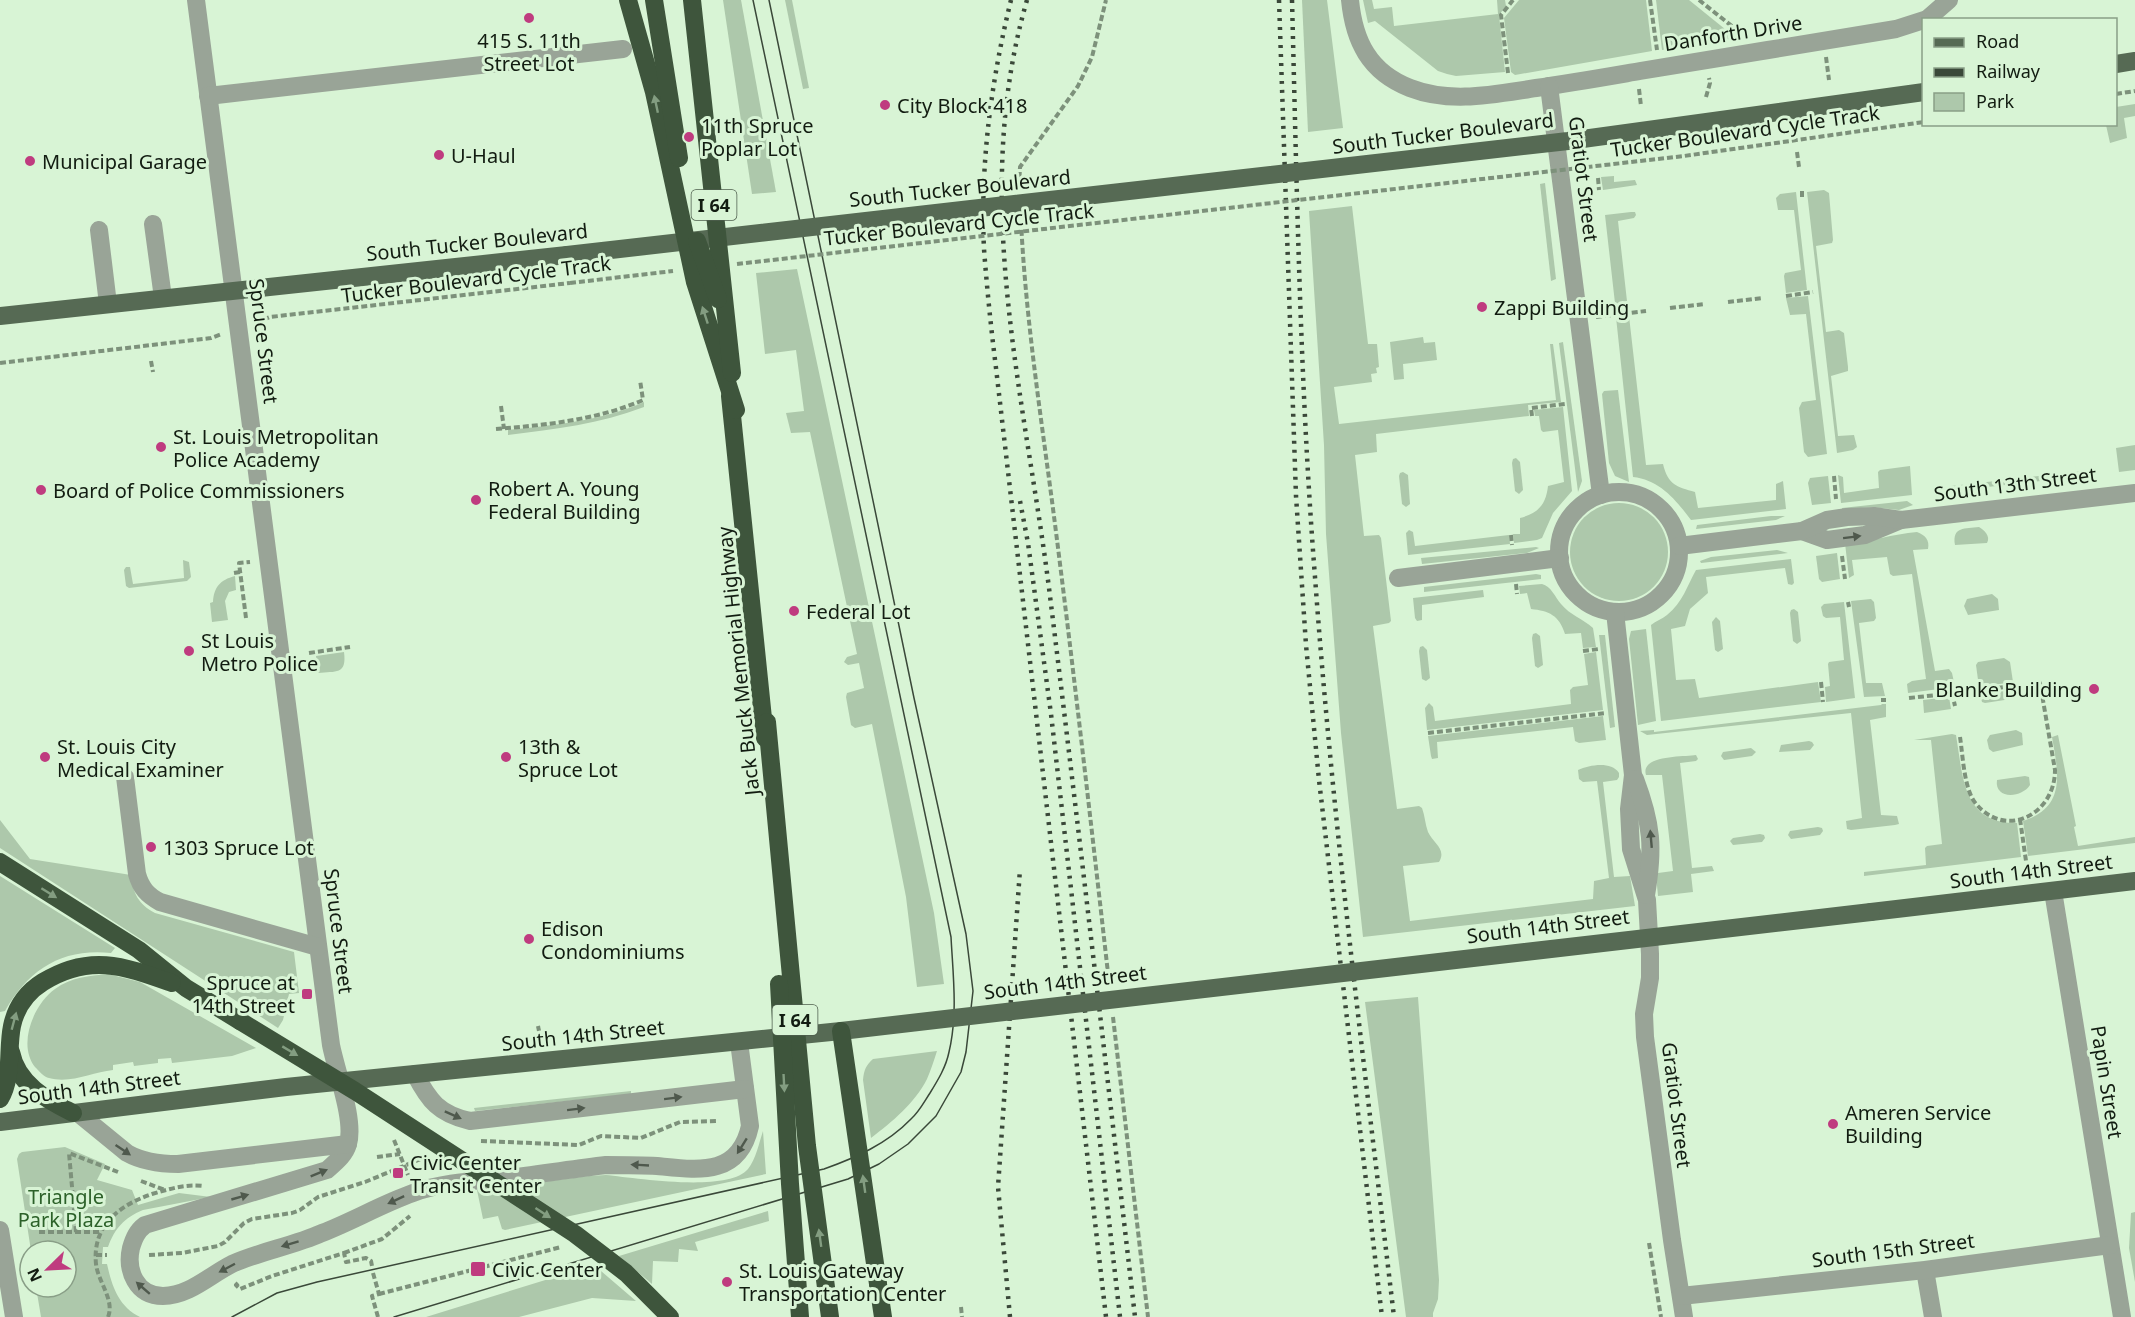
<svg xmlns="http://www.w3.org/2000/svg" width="2135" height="1317" font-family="'Noto Sans',sans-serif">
<rect width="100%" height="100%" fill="#d8f4d5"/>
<g fill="#adc8ab">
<polygon points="723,0 741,0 776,192 752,194"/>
<polygon points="785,0 792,0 809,88 803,89"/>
<polygon points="1302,0 1327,0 1343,128 1308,132"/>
<polygon points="1363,0 1372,0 1374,9 1392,7 1394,26 1498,14 1497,0 1505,0 1506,6 1499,15 1505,72 1456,76 1447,74 1438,71 1375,21 1368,23"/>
<polygon points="1519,0 1646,0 1652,51 1515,75 1511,72 1504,18"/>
<polygon points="1656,0 1689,0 1736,38 1662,50"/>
<polygon points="2135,104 2135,116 2124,118 2127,138 2110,143 2106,125 2116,124 2116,107"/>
<polygon points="1614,176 1614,182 1635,180 1637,185 1603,190 1601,177"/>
<polygon points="1545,183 1556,279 1551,281 1540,184"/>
<polygon points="1824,190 1829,193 1833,240 1832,243 1816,246 1826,332 1839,330 1844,333 1848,367 1848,371 1831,376 1838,436 1854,435 1857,447 1853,450 1837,453 1807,192"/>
<polygon points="1796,192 1807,290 1786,293 1784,276 1785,273 1801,270 1794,210 1778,210 1776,198 1780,194"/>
<path d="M1352 206 1368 344H1377L1379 367 1376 368 1377 373 1371 374 1372 382 1334 387 1339 424 1556 400 1550 344H1553L1561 402 1528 405 1529 416 1376 434 1377 452 1355 455 1364 536 1379 535 1381 538 1391 621 1389 623 1373 626 1397 809 1419 806 1422 808C1425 816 1425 824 1428 832 1433 843 1447 849 1439 862L1403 866 1410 921 1593 899 1594 881 1609 878 1597 781 1583 782 1579 779 1578 770C1590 765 1611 761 1619 773V777L1617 780 1603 782 1614 877 1630 876 1635 906 1363 937 1341 733 1326 534 1324 445 1309 211Z"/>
<polygon points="1631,212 1635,212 1636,215 1634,218 1618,221 1628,310 1616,312 1605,215"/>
<polygon points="797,269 934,913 944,984 917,987 906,897 872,724 855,728 851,725 846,697 847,693 864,688 859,663 848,665 844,662 847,657 857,654 810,432 791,433 786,413 804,411 796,350 765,354 756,273"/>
<polygon points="1808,296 1827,454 1808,457 1804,452 1799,408 1802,402 1816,400 1806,314 1790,315 1786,298"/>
<path d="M1629 316 1646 465 1663 464C1668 485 1677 487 1695 492L1698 508 1776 500V484L1783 481 1786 509 1691 520C1676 500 1660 480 1633 477L1616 317Z"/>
<polygon points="1423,337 1424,343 1435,342 1437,360 1403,364 1404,379 1394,380 1390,342"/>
<polygon points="1563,342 1582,481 1578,492 1559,343"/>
<polygon points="1618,390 1629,482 1615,476 1609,463 1602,394 1604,391"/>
<path d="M644 402V407C600 424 555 429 508 435V430C554 425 601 421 644 402Z"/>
<path d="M1563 407 1572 491 1553 513 1542 538 1537 540 1514 543 1513 534H1520V518C1539 513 1546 504 1548 486L1564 482 1558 430 1543 432 1541 430 1539 416H1535L1534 410Z"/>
<polygon points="2135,445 2135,470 2119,472 2116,448"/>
<polygon points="1516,458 1520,462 1523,490 1519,494 1515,491 1512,463 1513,459"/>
<polygon points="1910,466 1912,495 1841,503 1838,475 1843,477 1844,493 1879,488 1878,472 1880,470"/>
<polygon points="2084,471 2084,476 1952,491 1951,486"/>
<polygon points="1403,472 1408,475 1410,504 1406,507 1402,504 1399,476 1400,473"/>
<polygon points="1828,476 1831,503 1812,505 1808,483 1810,478"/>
<polygon points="1907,501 1913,505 1899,510 1871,507 1842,510 1842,508"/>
<circle cx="1619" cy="552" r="49"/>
<polygon points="1771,516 1785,516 1776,520 1696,529 1697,525"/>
<path d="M1979 527C1984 530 1991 536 1987 543L1955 545C1952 526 1965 529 1979 527Z"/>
<polygon points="1409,530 1413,532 1415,546 1509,535 1510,544 1408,555 1406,533"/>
<path d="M1917 532C1925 535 1930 540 1928 549L1913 550 1935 671 1949 669 1952 673 1955 687 1908 693 1907 684 1912 681 1926 679 1912 574 1893 576 1890 574 1887 557 1852 560 1854 575 1849 578 1845 543C1870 542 1893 534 1917 532Z"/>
<polygon points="1536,547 1539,548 1527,553 1422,564 1421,558"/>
<polygon points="1777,550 1788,553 1701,563 1700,561 1711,557"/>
<polygon points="1837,553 1840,579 1822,582 1819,579 1816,556"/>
<path d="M1791 559 1794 583 1792 585 1788 584 1785 568 1706 577 1708 593 1690 609 1685 626 1671 629 1676 680 1695 679 1699 698 1818 682 1821 702 1661 721 1651 625C1656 621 1662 619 1667 615 1683 602 1687 586 1696 570Z"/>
<polygon points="183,560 189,562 191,577 187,581 129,588 126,586 124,570 126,567 130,567 133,584 184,578"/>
<polygon points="1536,574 1541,575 1541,579 1424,592 1424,587"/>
<path d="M235 576 236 590 229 592 225 601 228 620 212 622 210 603 213 602C214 587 220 580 235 576Z"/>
<path d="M1542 584C1551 586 1555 597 1561 604 1570 615 1583 619 1593 628L1596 647 1583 648 1581 633 1565 634C1559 615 1549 611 1531 609L1527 593 1520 594 1519 586Z"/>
<polygon points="1483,590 1484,597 1422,605 1422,620 1417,621 1415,618 1413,598"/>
<polygon points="1992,594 1998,599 1999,610 1968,615 1964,606 1967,599"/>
<polygon points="1871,599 1874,602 1876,618 1874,621 1859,623 1866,683 1882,683 1885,696 1864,697 1851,601"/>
<polygon points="1844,602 1855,698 1826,702 1825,687 1830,686 1828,664 1829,662 1844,660 1840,617 1826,618 1823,616 1821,607 1824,604"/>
<polygon points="1794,609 1798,612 1801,641 1797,644 1793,641 1790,613 1791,610"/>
<polygon points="1716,617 1720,621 1723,649 1718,652 1715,650 1712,622"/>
<polygon points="1646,629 1656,721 1638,725 1629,639 1631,631"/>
<polygon points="1536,633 1540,636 1543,665 1538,668 1535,666 1532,638 1533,634"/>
<polygon points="1599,635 1605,635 1615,727 1610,728"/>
<polygon points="1423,646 1427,650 1430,678 1426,681 1422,679 1419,651 1420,647"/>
<path d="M344 652C347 675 336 671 318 673L316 656Z"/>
<polygon points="1596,652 1603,710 1427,730 1425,708 1429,703 1433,707 1435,721 1571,704 1570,690 1573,687 1588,685 1584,654"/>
<polygon points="2004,658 2010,662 2013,682 1979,687 1976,665 1978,662"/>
<polygon points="2014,690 2014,696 2011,699 1985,703 1982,702 1980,694"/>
<polygon points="1949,697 1951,709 1924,713 1923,700"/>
<polygon points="1882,704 1886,704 1886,717 1870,720 1881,815 1897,816 1899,824 1895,825 1851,830 1847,829 1846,821 1862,818 1851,713 1647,735 1640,731 1654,730 1654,732 1881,705"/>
<polygon points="1603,716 1606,740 1579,743 1575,741 1573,727 1437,742 1438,758 1432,759 1431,756 1428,736"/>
<polygon points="2016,730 2022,733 2023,745 1993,752 1989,749 1987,740 1990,735"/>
<path d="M1952 734 1956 735C1963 776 1962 824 2017 823L2021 857 1864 876V872L1926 865 1925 848 1927 846 1942 844 1931 740H1914Z"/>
<path d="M2058 735 2076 826 2074 827 2078 846 2135 837V843L2028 856 2023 821C2067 807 2058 772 2052 737Z"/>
<polygon points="1809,741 1812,742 1814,745 1810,750 1779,752 1781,745"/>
<polygon points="1751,748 1756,752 1752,756 1724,760 1721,756 1723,752"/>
<path d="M1696 755 1698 759 1696 761 1680 763 1692 868 1712 866 1714 871 1691 874 1693 892 1658 896 1656 875 1658 873 1673 871 1662 775H1646C1640 755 1683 757 1696 755Z"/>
<path d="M2025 776 2029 777 2030 785C2022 798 1994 800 1997 780Z"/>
<path d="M0 820 30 859 131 875C133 893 138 904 155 913L294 952 299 993 289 994 283 1020 278 1028 0 848Z"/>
<polygon points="1818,827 1822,828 1823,831 1820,835 1791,839 1788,835 1790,831"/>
<polygon points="1760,834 1764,835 1765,838 1762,842 1733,845 1730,841 1733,838"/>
<path d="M0 876 115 948 111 953C62 948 29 969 5 1011L0 1012Z"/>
<path d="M108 974 140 982 256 1048 232 1056 172 1063 171 1058 158 1059V1063L134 1066 133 1062 113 1065V1070C92 1072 71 1084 49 1078 44 1077 39 1071 35 1067 17 1044 34 1004 55 989 71 977 89 976 108 974Z"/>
<polygon points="1418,997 1439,1280 1438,1299 1433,1313 1433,1317 1406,1317 1365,1002"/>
<path d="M937 1051C934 1060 931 1070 927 1079 915 1103 892 1122 871 1138L863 1080C864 1070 866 1065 873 1059Z"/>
<polygon points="631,1091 631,1094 475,1111 474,1108"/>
<path d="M763 1131 766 1174 505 1230 502 1229 498 1216 483 1219 477 1190 589 1176 606 1175C636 1178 728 1193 748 1169 756 1159 759 1143 763 1131Z"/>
<path d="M65 1147 105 1164 97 1180 132 1190 138 1205 179 1193 211 1197 143 1210C124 1218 115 1228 108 1247H103L102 1264H107C112 1286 118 1306 140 1317H41L36 1287H66V1251H31L17 1159 19 1154 22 1152Z"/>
<polygon points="768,1211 769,1221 695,1242 698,1251 679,1249 678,1262 653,1261 652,1284 619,1256"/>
<polygon points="2135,1212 2135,1282 2129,1248 2131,1213"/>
<polygon points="594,1265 636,1301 592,1298 519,1317 426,1317"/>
</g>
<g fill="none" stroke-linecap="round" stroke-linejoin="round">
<g stroke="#7d917b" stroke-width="4" stroke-dasharray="6 3" stroke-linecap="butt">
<polyline points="1650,0 1657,50"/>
<polyline points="1699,0 1743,35"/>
<polyline points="1826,57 1829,80"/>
<polyline points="1508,73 1501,15 1513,0"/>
<polyline points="1639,89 1641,106"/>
<polyline points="2116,94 2135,91"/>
<polyline points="1706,97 1710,83 1709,78"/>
<polyline points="1797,152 1799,167"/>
<polyline points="1598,178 1599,190"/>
<polyline points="1019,187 1020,167 1078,86 1092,57 1106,0"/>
<polyline points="1802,191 1802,199"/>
<path d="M1021 221C1026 325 1043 429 1056 532 1075 682 1092 832 1109 982"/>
<polyline points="1786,296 1813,292"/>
<polyline points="1728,302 1763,298"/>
<polyline points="1670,308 1705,304"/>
<polyline points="1596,317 1646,311"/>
<polyline points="255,323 270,317 570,283"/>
<polyline points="151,361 153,372"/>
<polyline points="0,363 211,338 222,334"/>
<polyline points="501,406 504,429"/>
<polyline points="1532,416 1531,408 1565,404"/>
<path d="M496 429C546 425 597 420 643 400L640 380"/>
<polyline points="1834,476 1836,499"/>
<polyline points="1511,535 1512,545"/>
<polyline points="1842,556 1845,579"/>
<polyline points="234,573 240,572"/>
<polyline points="1516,584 1517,594"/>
<polyline points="1848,602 1849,607"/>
<polyline points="246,618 239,563 250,562"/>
<polyline points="1583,651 1599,649"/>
<polyline points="309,653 350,647"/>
<polyline points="1821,682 1823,702"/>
<polyline points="1979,690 2013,686"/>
<polyline points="1952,693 1955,706"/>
<polyline points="1909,698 1956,693"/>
<polyline points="1881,700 1886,700"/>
<polyline points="1428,733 1606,713"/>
<path d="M1960 737C1963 756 1964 792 1977 805 2007 839 2055 814 2055 770L2040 683 2036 684"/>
<polyline points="2020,819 2026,861"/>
<polyline points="1113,1017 1148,1317"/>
<polyline points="538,1026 539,1031"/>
<polyline points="394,1140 408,1175"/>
<polyline points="481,1141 579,1145 601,1136 641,1138 680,1122 717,1121"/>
<polyline points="377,1157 400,1154"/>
<polyline points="141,1181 165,1190"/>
<polyline points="39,1232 102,1232"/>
<polyline points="76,1232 69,1153 118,1172"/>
<polyline points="1649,1243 1661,1317"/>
<polyline points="344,1253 382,1239 410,1216"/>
<polyline points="96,1255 107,1255"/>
<polyline points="149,1255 182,1253 218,1246 225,1242 244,1223 252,1219 292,1213 300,1210 318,1197 365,1182 423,1158"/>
<polyline points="373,1273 379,1294 372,1296 378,1317"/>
<polyline points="238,1283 236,1285 240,1289 272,1276 344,1253 346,1262 366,1258 371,1261 372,1266"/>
<polyline points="379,1294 561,1247"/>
<polyline points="961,1307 962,1317"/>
<path d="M108 1317C115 1300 98 1282 96 1264 92 1225 120 1205 152 1194 170 1189 184 1184 203 1186"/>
</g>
<g stroke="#99a497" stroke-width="18">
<path d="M196 0 331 1045C336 1071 355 1120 348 1144 345 1155 336 1162 327 1170L145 1225C137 1231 134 1238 131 1248 126 1270 136 1296 163 1296 189 1296 210 1275 232 1264 261 1251 293 1246 322 1233 353 1221 382 1204 413 1193 443 1182 477 1181 507 1178 541 1174 573 1169 606 1165 624 1165 640 1165 657 1166 698 1170 739 1177 750 1126L739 1042"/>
<path d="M1350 0C1354 41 1369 72 1410 88 1451 104 1495 94 1536 88 1571 83 1605 77 1640 71 1725 57 1811 43 1896 29L1924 20"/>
<polyline points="1926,20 1949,0"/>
<polyline points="1549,86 1601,495"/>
<polyline points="208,96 623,49"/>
<polyline points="153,224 163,298"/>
<polyline points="99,230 108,304"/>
<circle cx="1619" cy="552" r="60"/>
<polyline points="1802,531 1827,540 1865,535 1901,520"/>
<polyline points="1679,546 1802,531 1827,520 1847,517 1874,516 1901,520 2135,493"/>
<polyline points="1398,578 1560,558"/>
<polyline points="1615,612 1633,775 1629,809 1631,849 1647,900 1650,954 1650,978 1644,1014 1645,1037 1672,1240 1684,1317"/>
<path d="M125 777 137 874C141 888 147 895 160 902L318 947"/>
<path d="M1635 779C1652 824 1654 848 1646 895"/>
<polyline points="2053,891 2122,1317"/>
<path d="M415 1074C429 1101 439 1114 470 1121L745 1089"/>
<path d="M78 1113 127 1153C143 1162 160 1164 178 1164L348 1144"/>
<polyline points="0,1230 14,1317"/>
<polyline points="1925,1270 1933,1317"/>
<polyline points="1681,1296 1925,1270 2110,1245"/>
</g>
<g stroke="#566a54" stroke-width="18">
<polyline points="2116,64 2135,61"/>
<polyline points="0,316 567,255"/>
<polyline points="1871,912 2135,881"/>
<polyline points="0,1122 286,1087 841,1031"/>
</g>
<g stroke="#3e553c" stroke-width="18">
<polyline points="730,396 765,738"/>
<polyline points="0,862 139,950 186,988 240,1021"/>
<path d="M11 1052C17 1084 47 1100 73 1113"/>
<path d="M0 1099C13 1077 7 1050 12 1026 16 1007 27 992 43 982 90 953 124 966 172 983"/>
<polyline points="878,1284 883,1317"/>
</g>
<g stroke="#3a4839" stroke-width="1.5">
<path d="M232 1317 277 1293 317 1282 824 1169C855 1158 887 1144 911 1119 919 1112 924 1102 930 1093 938 1080 946 1067 949 1052 958 1014 953 975 951 937L753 0"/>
<polyline points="394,1317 848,1179 879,1164 908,1144 936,1116 961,1072 966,1052 973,991 966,934 914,698 769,0"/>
</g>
<g stroke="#3a4839" stroke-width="4.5" stroke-dasharray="3 6" stroke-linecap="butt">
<path d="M1011 0C991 81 980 166 984 249 987 289 991 328 996 368L1106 1317"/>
<path d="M1027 0C970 196 1024 392 1049 588 1079 831 1107 1074 1135 1317"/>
<polyline points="1279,0 1296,496 1306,645 1319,780 1382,1317"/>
<path d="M1292 0C1297 192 1300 385 1315 577 1333 825 1365 1071 1394 1317"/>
<polyline points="1020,501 1028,543 1051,714 1120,1317"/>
<polyline points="1010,1317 998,1187 1020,869"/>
</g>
<g stroke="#7d917b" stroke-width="4" stroke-dasharray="6 3" stroke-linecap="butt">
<polyline points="737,264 1684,156 1924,122"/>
<polyline points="570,283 673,271"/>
</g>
<g stroke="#566a54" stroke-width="18">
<polyline points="567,255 1568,141 1924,92"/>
<polyline points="841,1031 1871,912"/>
</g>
<g stroke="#3e553c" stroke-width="18">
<polyline points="628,0 654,92 695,282 736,410"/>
<polyline points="654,0 679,158"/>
<polyline points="692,0 732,373"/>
<polyline points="697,241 718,299"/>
<polyline points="767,722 807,1146 830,1317"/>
<polyline points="779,984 790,1184 800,1317"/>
<polyline points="240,1021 355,1091 575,1234 626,1273 670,1317"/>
<polyline points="841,1031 878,1284"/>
</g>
</g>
<defs><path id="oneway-solid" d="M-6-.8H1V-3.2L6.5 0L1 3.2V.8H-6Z" transform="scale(1.5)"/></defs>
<g fill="#839d81">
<use href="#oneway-solid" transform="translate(656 104) rotate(-102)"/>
<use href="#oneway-solid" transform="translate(705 315) rotate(-108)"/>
<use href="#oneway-solid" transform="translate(49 893) rotate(32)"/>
<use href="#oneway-solid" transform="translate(14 1021) rotate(-75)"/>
<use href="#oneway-solid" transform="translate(290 1051) rotate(31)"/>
<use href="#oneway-solid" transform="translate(784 1083) rotate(87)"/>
<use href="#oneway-solid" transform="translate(864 1184) rotate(-98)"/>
<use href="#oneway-solid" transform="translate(543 1213) rotate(33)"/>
<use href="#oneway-solid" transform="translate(820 1238) rotate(-98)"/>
</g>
<g fill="#4f594d">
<use href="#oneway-solid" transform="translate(1852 537) rotate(-7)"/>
<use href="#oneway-solid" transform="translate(1651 839) rotate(-95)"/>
<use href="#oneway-solid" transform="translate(673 1098) rotate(-7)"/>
<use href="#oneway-solid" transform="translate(576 1109) rotate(-7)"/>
<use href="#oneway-solid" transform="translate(453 1115) rotate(24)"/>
<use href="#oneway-solid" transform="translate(742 1146) rotate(122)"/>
<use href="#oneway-solid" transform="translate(123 1150) rotate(34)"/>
<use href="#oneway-solid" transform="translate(640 1165) rotate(-177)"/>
<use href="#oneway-solid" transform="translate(319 1173) rotate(-22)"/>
<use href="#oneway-solid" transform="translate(240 1197) rotate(-16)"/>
<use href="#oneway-solid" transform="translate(396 1200) rotate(155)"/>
<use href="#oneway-solid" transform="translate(290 1244) rotate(163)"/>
<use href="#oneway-solid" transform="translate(227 1268) rotate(152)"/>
<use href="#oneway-solid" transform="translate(143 1288) rotate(-139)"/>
</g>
<g fill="#bf3b7f" stroke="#d8f4d5" stroke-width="2">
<circle cx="529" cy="18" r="6"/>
<circle cx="885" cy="105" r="6"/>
<circle cx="689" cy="137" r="6"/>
<circle cx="439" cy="155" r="6"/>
<circle cx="30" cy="161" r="6"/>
<circle cx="1482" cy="307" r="6"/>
<circle cx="161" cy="447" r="6"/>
<circle cx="41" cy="490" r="6"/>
<circle cx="476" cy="500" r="6"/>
<circle cx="794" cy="611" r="6"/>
<circle cx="189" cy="651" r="6"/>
<circle cx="2094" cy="689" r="6"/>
<circle cx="45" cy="757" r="6"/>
<circle cx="506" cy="757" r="6"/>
<circle cx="151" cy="847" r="6"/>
<circle cx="529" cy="939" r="6"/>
<rect x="301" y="988" width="12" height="12" rx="3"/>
<circle cx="1833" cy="1124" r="6"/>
<rect x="392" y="1167" width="12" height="12" rx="3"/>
<rect x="470" y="1261" width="16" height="16" rx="3"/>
<circle cx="727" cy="1282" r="6"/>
</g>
<g text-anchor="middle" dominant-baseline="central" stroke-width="6" stroke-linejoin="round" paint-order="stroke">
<g fill="#d8f4d5" stroke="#4d5d4c" stroke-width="1.5">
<rect x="691.5" y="190" width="45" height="30" rx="4.5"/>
<rect x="772.5" y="1005" width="45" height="30" rx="4.5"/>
</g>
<g font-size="18" font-weight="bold" fill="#121c11">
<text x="714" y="205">I 64</text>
<text x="795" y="1020">I 64</text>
</g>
<g font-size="20" fill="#121c11" stroke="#d8f4d5">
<text transform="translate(1733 33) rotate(-9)">Danforth Drive</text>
<text transform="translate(1745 131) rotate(-8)">Tucker Boulevard Cycle Track</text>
<text transform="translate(1443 133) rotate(-7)">South Tucker Boulevard</text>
<text transform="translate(1584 179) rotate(83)">Gratiot Street</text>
<text transform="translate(960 188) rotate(-6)">South Tucker Boulevard</text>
<text transform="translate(959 224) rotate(-6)">Tucker Boulevard Cycle Track</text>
<text transform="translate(477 242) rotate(-6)">South Tucker Boulevard</text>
<text transform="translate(476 279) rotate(-7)">Tucker Boulevard Cycle Track</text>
<text transform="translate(264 341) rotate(83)">Spruce Street</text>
<text transform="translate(2015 484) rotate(-7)">South 13th Street</text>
<text transform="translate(738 661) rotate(-96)">Jack Buck Memorial Highway</text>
<text transform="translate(2031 871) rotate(-7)">South 14th Street</text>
<text transform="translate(1548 926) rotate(-7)">South 14th Street</text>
<text transform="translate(339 931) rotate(83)">Spruce Street</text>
<text transform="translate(1065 982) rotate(-7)">South 14th Street</text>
<text transform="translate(583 1035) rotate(-6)">South 14th Street</text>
<text transform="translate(2107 1082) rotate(81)">Papin Street</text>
<text transform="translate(99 1087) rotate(-7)">South 14th Street</text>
<text transform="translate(1677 1105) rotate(83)">Gratiot Street</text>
<text transform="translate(1893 1250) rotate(-7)">South 15th Street</text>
</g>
<g font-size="20" fill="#121c11" stroke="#d8f4d5" text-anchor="start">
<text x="529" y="40" text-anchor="middle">415 S. 11th<tspan x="529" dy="23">Street Lot</tspan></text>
<text x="897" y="105">City Block 418</text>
<text x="701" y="125">11th Spruce<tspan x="701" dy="23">Poplar Lot</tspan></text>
<text x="451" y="155">U-Haul</text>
<text x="42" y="161">Municipal Garage</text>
<text x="1494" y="307">Zappi Building</text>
<text x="173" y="436">St. Louis Metropolitan<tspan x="173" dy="23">Police Academy</tspan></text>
<text x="488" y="488">Robert A. Young<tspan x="488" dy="23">Federal Building</tspan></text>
<text x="53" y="490">Board of Police Commissioners</text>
<text x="806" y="611">Federal Lot</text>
<text x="201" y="640">St Louis<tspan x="201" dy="23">Metro Police</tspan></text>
<text x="2082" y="689" text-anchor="end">Blanke Building</text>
<text x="57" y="746">St. Louis City<tspan x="57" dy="23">Medical Examiner</tspan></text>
<text x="518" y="746">13th &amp;<tspan x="518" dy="23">Spruce Lot</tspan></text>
<text x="163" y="847">1303 Spruce Lot</text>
<text x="541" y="928">Edison<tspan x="541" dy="23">Condominiums</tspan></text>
<text x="295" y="982" text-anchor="end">Spruce at<tspan x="295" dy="23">14th Street</tspan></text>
<text x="1845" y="1112">Ameren Service<tspan x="1845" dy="23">Building</tspan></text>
<text x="410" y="1162">Civic Center<tspan x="410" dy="23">Transit Center</tspan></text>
<text x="492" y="1269">Civic Center</text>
<text x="739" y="1270">St. Louis Gateway<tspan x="739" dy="23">Transportation Center</tspan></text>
</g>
<g font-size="20" fill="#2c6129" stroke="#d8f4d5">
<text x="66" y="1196">Triangle<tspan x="66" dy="23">Park Plaza</tspan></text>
</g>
</g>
<rect x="1922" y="18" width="195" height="108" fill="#d8f4d5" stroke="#899e87" stroke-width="1.5"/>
<rect x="1934" y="38" width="30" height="9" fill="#566a54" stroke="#899e87" stroke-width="1.5"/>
<text x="1976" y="48" font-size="18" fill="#121c11">Road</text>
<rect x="1934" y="68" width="30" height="9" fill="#3a4839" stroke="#899e87" stroke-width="1.5"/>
<text x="1976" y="78" font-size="18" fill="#121c11">Railway</text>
<rect x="1934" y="93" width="30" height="18" fill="#adc8ab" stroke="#899e87" stroke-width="1.5"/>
<text x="1976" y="108" font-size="18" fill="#121c11">Park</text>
<g transform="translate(48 1269) rotate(246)"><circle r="28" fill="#d8f4d5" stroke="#899e87" stroke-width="1.5"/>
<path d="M0-4.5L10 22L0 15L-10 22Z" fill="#bf3b7f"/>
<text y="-9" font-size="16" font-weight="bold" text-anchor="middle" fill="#121c11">N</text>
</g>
</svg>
